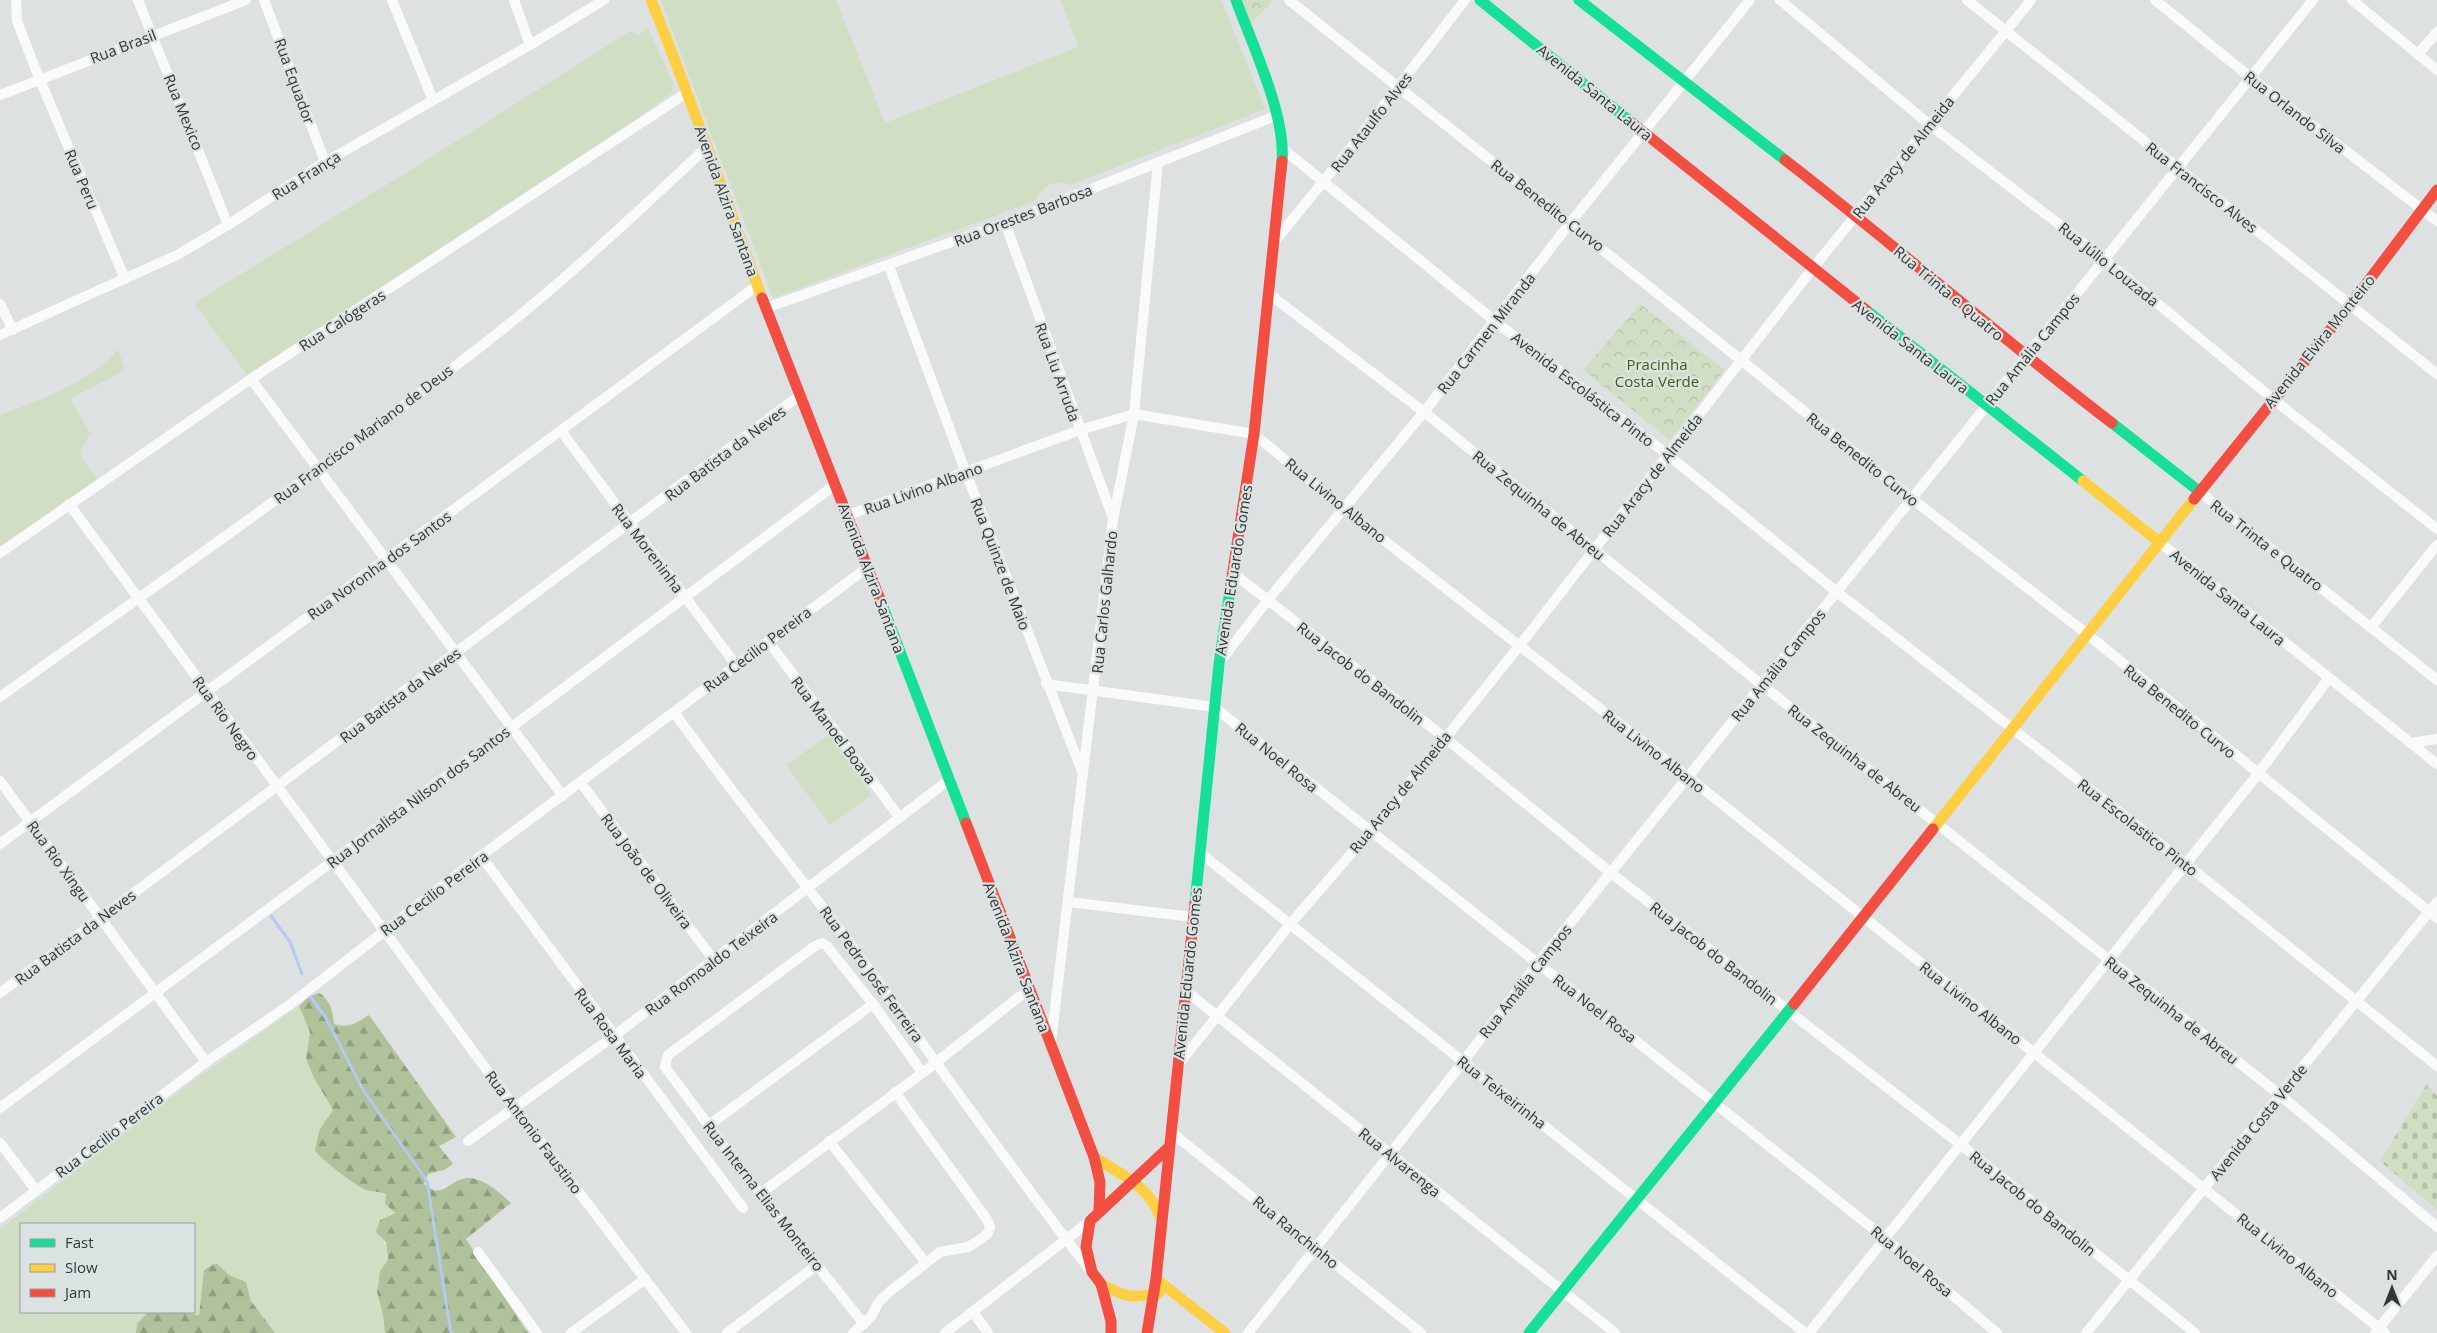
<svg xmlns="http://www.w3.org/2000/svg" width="2437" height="1333" font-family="'Open Sans',sans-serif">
<defs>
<pattern id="forest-firs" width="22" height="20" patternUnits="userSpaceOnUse" patternTransform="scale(1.25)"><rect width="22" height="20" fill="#afc29b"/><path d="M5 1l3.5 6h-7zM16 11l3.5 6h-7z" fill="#8f9e7f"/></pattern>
<pattern id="cemetery-stones" width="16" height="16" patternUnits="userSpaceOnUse" patternTransform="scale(1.25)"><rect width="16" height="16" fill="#d0dfc3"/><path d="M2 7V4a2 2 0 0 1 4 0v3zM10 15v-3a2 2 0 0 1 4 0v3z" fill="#b3c0a8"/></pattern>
<pattern id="park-crowns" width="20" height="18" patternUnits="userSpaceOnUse" patternTransform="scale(1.25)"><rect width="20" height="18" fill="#d0dfc3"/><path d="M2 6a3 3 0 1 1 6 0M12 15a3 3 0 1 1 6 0" fill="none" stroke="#b3c0a8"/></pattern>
</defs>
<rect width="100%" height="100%" fill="#dde1e1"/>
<g fill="#d0dfc3">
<path d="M661 0H836L885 123 1078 47 1061 0H1221L1265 109 1070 185C1052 179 1044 185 1035 201L773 298Z"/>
<polygon points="648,28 673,83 672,92 638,118 247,375 194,303 417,166 632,30 637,36"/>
<path d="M118 349 125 370 70 399 90 433 80 453 97 480 0 546V415C39 400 92 382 118 349Z"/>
<polygon points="829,735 872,795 830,825 786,765"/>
<path d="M299 1006 310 1032 306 1059 313 1076 333 1110 329 1117 344 1174 366 1190 386 1194 397 1214 376 1232C399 1255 379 1264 377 1290 377 1298 382 1306 383 1313 385 1319 385 1326 385 1333H275L251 1301 246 1282 229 1275 216 1263 204 1270 199 1316 188 1312H194V1224H21V1312H148L137 1324 136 1333H0V1229L193 1081Z"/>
</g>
<g fill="url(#forest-firs)">
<path d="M319 993C330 999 333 1012 334 1024 348 1029 357 1023 369 1015L456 1137 439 1146 453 1164 444 1170 428 1174 424 1184C443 1201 448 1180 467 1178 483 1177 500 1193 511 1203L466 1239 528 1333H385L383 1314 377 1292 380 1272 388 1259 386 1242 376 1232 380 1220 396 1213 385 1204 386 1194C379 1191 372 1192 366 1190 354 1185 325 1162 315 1151L319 1131 333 1110 313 1076 306 1059 310 1032 299 1006 310 996Z"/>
<polygon points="216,1263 229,1275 246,1282 251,1301 275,1333 136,1333 137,1324 148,1312 188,1312 199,1316 204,1270"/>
</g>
<polygon fill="url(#cemetery-stones)" points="2427,1084 2437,1096 2437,1210 2380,1161"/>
<g fill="url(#park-crowns)">
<polygon points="1241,0 1270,0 1272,2 1250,24"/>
<polygon points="1640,304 1725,370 1670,440 1583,370"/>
</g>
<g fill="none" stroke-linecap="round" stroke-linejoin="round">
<g stroke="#b4caf0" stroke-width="3">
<polyline points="271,916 290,942 302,974"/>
<polyline points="310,996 326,1018 363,1090 427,1181 451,1333"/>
</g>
<g stroke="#fafafa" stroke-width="10">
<polyline points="16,0 17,21 39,78 125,279"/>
<polyline points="138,0 228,225"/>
<polyline points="264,0 325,162"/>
<polyline points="392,0 433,100"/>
<polyline points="514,0 530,45"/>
<polyline points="1289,0 1741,360 1912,499 2087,634 2437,918"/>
<polyline points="1780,0 1930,125 2104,259 2273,399 2437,529"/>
<polyline points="1967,0 2437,374"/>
<polyline points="2155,0 2250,77 2437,221"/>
<polyline points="2352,0 2437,70"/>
<polyline points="2418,54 2437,32"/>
<polyline points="0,95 246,0"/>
<polyline points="1283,149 1496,322 1668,455 1837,592 2186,864 2437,1066"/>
<polyline points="1005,223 1113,518"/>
<polyline points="1275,241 1357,140 1465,0"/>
<polyline points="889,266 966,473 1083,774"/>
<polyline points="1269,294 1424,412 1762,685 2280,1095 2437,1227"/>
<polyline points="0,304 13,330"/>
<polyline points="766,308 1005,223 1278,115"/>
<polyline points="0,335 177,255 228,225 325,162 530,45 604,0"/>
<polyline points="251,379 563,796"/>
<polyline points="561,431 736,665"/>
<polyline points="2200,492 2437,680"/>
<polyline points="69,504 515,1108 686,1333"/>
<polyline points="848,515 1080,430 1134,414 1254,434 1344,509 1688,777 2385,1333"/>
<polyline points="2159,542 2437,764"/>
<polyline points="0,553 251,379 688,92"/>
<polyline points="1233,573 1444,737 1611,873 1960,1144 2195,1333"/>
<polyline points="2372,626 2437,545"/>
<polyline points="768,641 900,818"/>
<polyline points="1219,663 1267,601 1424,412 1570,223 1750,0"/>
<polyline points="1046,684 1214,707 1885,1238 1997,1333"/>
<path d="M0 697C166 578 334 462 494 336 568 278 637 212 706 148"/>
<path d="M674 712C729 790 791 864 848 941 929 1051 1006 1163 1090 1270"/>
<polyline points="2411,743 2437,739"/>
<polyline points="0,781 206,1062"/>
<polyline points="581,783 713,959"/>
<polyline points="0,844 758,285"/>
<polyline points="1199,852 1805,1333"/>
<polyline points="481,856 743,1208"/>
<polyline points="1069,902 1192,917"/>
<polyline points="1186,991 1615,1333"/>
<polyline points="0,993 799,396"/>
<polyline points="1051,1042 1113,520 1134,414 1158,162"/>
<polyline points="1179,1064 1291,923 1370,832 1520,645 1813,268 2031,0"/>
<polyline points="0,1108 333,861 836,484"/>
<polyline points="709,1125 873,1004"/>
<polyline points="1171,1132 1421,1333"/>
<polyline points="468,1141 614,1036 950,779"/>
<polyline points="829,1141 926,1263"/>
<polyline points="0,1143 36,1190"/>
<polyline points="760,1194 929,1068 1029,989"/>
<polyline points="0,1218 206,1062 292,1003 481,856 868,567"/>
<polyline points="478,1252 537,1333"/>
<polyline points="973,1312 988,1333"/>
<polyline points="864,1324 760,1194 665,1067 668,1055 815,946 822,943 827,946 873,1004 922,1072"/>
<polyline points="571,1333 645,1279"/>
<polyline points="727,1333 817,1265"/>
<polyline points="853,1333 871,1317 878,1303 888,1293 940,1252 968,1247 981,1239 988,1233 990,1227 988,1221 895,1092"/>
<polyline points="945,1333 1090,1221"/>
<polyline points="1248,1333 1463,1062 1538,963 2313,0"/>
<polyline points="1809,1333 2258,774 2329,678"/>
<polyline points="2086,1333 2437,902"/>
<polyline points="2375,1333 2437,1256"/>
</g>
<g stroke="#16e098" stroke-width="11">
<path d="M1236 0C1252 44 1286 115 1282 161"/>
<polyline points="1480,0 1632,123"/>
<polyline points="1579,0 1785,160"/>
<polyline points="1866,310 2083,481"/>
<polyline points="2112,423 2200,492"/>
<polyline points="879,597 966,823"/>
<polyline points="1195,903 1219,664 1230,590"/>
<polyline points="1529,1333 1794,1004"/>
</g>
<g stroke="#ffcf43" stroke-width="11">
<path d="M651 0C691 98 725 198 762 298"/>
<polyline points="2083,481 2159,542"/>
<polyline points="1933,829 2194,499"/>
<path d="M1094 1157C1119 1173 1149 1186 1160 1216"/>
<polyline points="1156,1279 1225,1333"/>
<path d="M1101 1284C1125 1297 1132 1299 1159 1293"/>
</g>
<g stroke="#f24e42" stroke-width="11">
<polyline points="1632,123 1866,310"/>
<path d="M1785 160C1896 246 2001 338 2112 423"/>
<polyline points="762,298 879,597"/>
<polyline points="2194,499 2351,304 2437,190"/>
<polyline points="1230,590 1254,434 1282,161"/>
<polyline points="966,823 1094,1157 1100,1182 1099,1211"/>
<polyline points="1794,1004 1933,829"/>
<polyline points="1111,1333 1111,1321 1101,1284 1092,1272 1086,1247 1090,1221 1168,1148"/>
<polyline points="1147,1333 1156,1279 1195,903"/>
</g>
</g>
<g text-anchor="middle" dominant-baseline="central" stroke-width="4.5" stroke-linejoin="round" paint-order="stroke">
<g font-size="15" fill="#333636" stroke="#dbe3e2">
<text transform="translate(123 46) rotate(-21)">Rua Brasil</text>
<text transform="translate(295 81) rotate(70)">Rua Equador</text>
<text transform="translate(1595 92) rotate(39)">Avenida Santa Laura</text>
<text transform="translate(184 112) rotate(68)">Rua Mexico</text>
<text transform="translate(2295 112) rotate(38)">Rua Orlando Silva</text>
<text transform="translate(1371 122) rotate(-52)">Rua Ataulfo Alves</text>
<text transform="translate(1903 157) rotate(-51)">Rua Aracy de Almeida</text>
<text transform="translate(306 175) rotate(-32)">Rua França</text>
<text transform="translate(82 179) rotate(67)">Rua Peru</text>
<text transform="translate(2202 187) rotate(38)">Rua Francisco Alves</text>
<text transform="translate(727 201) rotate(70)">Avenida Alzira Santana</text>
<text transform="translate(1548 205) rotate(38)">Rua Benedito Curvo</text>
<text transform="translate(1023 215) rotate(-21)">Rua Orestes Barbosa</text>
<text transform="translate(2109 264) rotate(39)">Rua Júlio Louzada</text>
<text transform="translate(1949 293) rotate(40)">Rua Trinta e Quatro</text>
<text transform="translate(342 320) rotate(-33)">Rua Calógeras</text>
<text transform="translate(1486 333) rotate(-52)">Rua Carmen Miranda</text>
<text transform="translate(2319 341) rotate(-51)">Avenida Elvira Monteiro</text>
<text transform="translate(1911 346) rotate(38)">Avenida Santa Laura</text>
<text transform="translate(2032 349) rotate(-51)">Rua Amália Campos</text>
<text transform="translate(1058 372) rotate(70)">Rua Liu Arruda</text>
<text transform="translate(1583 389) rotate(38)">Avenida Escolástica Pinto</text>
<text transform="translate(363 434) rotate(-37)">Rua Francisco Mariano de Deus</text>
<text transform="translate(725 453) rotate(-37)">Rua Batista da Neves</text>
<text transform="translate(1863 459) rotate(39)">Rua Benedito Curvo</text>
<text transform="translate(1652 475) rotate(-52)">Rua Aracy de Almeida</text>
<text transform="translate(923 488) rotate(-20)">Rua Livino Albano</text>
<text transform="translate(1336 500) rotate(39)">Rua Livino Albano</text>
<text transform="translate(1539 505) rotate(39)">Rua Zequinha de Abreu</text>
<text transform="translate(2267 545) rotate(38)">Rua Trinta e Quatro</text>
<text transform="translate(648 548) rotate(53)">Rua Moreninha</text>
<text transform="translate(1001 564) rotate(69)">Rua Quinze de Maio</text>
<text transform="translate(379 565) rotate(-36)">Rua Noronha dos Santos</text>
<text transform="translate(1233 570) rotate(-81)">Avenida Eduardo Gomes</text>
<text transform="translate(872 578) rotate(69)">Avenida Alzira Santana</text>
<text transform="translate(2228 597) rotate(39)">Avenida Santa Laura</text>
<text transform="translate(1104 602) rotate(-84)">Rua Carlos Galhardo</text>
<text transform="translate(757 649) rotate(-37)">Rua Cecilio Pereira</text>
<text transform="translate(1778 665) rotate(-51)">Rua Amália Campos</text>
<text transform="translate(1361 673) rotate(38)">Rua Jacob do Bandolin</text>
<text transform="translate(400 695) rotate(-37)">Rua Batista da Neves</text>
<text transform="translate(2180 711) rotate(39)">Rua Benedito Curvo</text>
<text transform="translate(226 718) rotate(54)">Rua Rio Negro</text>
<text transform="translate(834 730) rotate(53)">Rua Manoel Boava</text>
<text transform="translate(1654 751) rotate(38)">Rua Livino Albano</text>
<text transform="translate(1277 757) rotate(39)">Rua Noel Rosa</text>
<text transform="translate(1855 758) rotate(38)">Rua Zequinha de Abreu</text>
<text transform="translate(1400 792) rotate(-51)">Rua Aracy de Almeida</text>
<text transform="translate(418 797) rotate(-37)">Rua Jornalista Nilson dos Santos</text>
<text transform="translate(2138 827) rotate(38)">Rua Escolastico Pinto</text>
<text transform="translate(59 861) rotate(54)">Rua Rio Xingu</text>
<text transform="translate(647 871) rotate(53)">Rua João de Oliveira</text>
<text transform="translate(434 893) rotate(-37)">Rua Cecilio Pereira</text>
<text transform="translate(75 937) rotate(-37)">Rua Batista da Neves</text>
<text transform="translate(1714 953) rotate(38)">Rua Jacob do Bandolin</text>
<text transform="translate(1017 957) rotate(69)">Avenida Alzira Santana</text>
<text transform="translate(711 963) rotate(-37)">Rua Romoaldo Teixeira</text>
<text transform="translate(1187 973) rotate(-84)">Avenida Eduardo Gomes</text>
<text transform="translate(872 974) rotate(54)">Rua Pedro José Ferreira</text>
<text transform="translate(1525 981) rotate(-52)">Rua Amália Campos</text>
<text transform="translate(1971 1003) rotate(38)">Rua Livino Albano</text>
<text transform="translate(1595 1008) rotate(38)">Rua Noel Rosa</text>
<text transform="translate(2172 1010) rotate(38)">Rua Zequinha de Abreu</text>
<text transform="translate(611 1033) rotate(53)">Rua Rosa Maria</text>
<text transform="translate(1502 1092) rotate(38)">Rua Teixeirinha</text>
<text transform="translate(2258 1122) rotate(-51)">Avenida Costa Verde</text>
<text transform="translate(534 1132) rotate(53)">Rua Antonio Faustino</text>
<text transform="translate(109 1135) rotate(-37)">Rua Cecilio Pereira</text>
<text transform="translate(1400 1162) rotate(39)">Rua Alvarenga</text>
<text transform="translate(764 1196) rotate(52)">Rua Interna Elias Monteiro</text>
<text transform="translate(2033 1203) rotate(39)">Rua Jacob do Bandolin</text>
<text transform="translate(1296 1232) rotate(39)">Rua Ranchinho</text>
<text transform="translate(2288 1255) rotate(39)">Rua Livino Albano</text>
<text transform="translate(1912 1261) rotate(40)">Rua Noel Rosa</text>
</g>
<g font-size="15" fill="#415e0f" stroke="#dbe3e2">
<text x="1657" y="364">Pracinha<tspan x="1657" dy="17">Costa Verde</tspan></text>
</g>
</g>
<rect x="20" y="1223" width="175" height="90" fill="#dbe3e2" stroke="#989e9d"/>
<rect x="30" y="1239" width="25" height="8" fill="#16e098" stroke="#989e9d"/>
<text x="65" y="1248" font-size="15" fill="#333636">Fast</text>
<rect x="30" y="1264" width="25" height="8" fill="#ffcf43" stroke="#989e9d"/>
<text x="65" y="1273" font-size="15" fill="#333636">Slow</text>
<rect x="30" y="1289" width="25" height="8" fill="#f24e42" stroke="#989e9d"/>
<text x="65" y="1298" font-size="15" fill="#333636">Jam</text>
<g transform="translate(2392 1288)" stroke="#dbe3e2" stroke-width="4" paint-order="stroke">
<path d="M0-4L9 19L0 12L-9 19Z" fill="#333636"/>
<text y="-8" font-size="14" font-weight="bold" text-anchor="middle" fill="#333636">N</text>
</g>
</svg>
